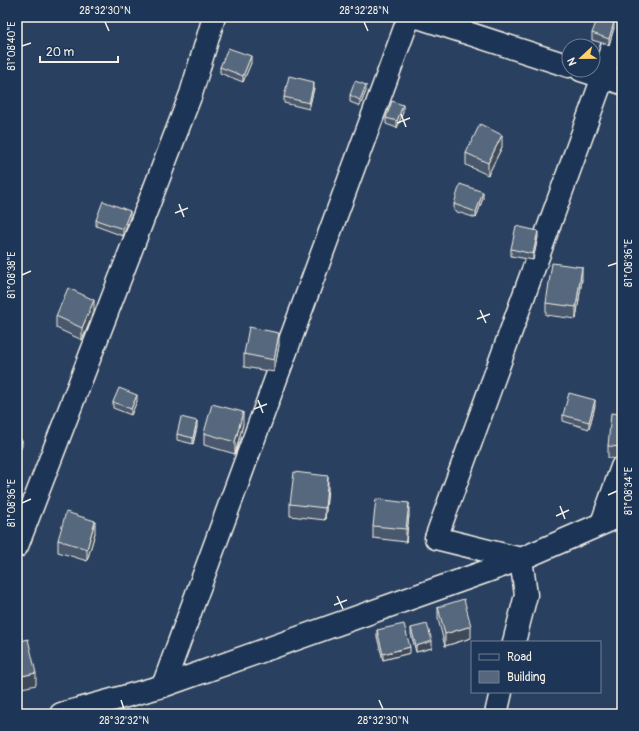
<svg xmlns="http://www.w3.org/2000/svg" width="639" height="731" font-family="Pangolin,sans-serif">
<rect width="100%" height="100%" fill="#2a4060"/>
<filter id="ink" filterUnits="userSpaceOnUse"><feTurbulence type="fractalNoise" baseFrequency=".025" numOctaves="2"/><feDisplacementMap in="SourceGraphic" scale="8" xChannelSelector="R" yChannelSelector="G"/><feConvolveMatrix kernelMatrix="1 2 1 2 8 2 1 2 1" color-interpolation-filters="sRGB"/></filter>
<g filter="url(#ink)">
<g fill="none" stroke-linecap="round" stroke-linejoin="round">
<defs>
<g id="minor">
<polyline points="418,17 569,66"/>
<polyline points="581,70 622,83"/>
<polyline points="602,523 622,467"/>
<polyline points="17,546 191,94 214,17"/>
<polyline points="521,559 436,538 603,77 621,17"/>
<polyline points="514,642 526,595 521,559"/>
<polyline points="163,686 409,17"/>
<polyline points="61,714 163,686 521,559 622,515"/>
<polyline points="496,714 501,692"/>
</g>
</defs>
<use href="#minor" stroke="#f4f1e8" stroke-width="25"/>
<use href="#minor" stroke="#1d3557" stroke-width="22"/>
</g>
<g fill="#4a596c" stroke="#f4f1e8">
<polygon points="614,28 609,45 592,40 592,33"/>
<polygon points="251,63 243,82 220,73 220,67"/>
<polygon points="314,88 309,109 284,103 284,97"/>
<polygon points="366,91 360,106 350,102 350,95"/>
<polygon points="403,112 397,128 386,124 386,118"/>
<polygon points="502,147 488,175 466,165 466,153"/>
<polygon points="483,198 476,218 454,211 454,204"/>
<polygon points="130,217 123,236 96,226 96,220"/>
<polygon points="538,237 533,260 511,256 511,249"/>
<polygon points="582,279 576,319 546,315 546,303"/>
<polygon points="94,312 82,340 56,328 56,316"/>
<polygon points="279,345 274,372 244,367 244,354"/>
<polygon points="137,401 131,415 113,408 113,402"/>
<polygon points="595,406 589,429 563,421 563,415"/>
<polygon points="622,414 622,459 608,458 608,446"/>
<polygon points="243,424 235,454 204,445 204,433"/>
<polygon points="197,427 193,444 177,440 177,434"/>
<polygon points="328,488 325,520 290,516 290,504"/>
<polygon points="409,515 406,542 373,538 373,526"/>
<polygon points="95,533 87,561 58,552 58,540"/>
<polygon points="438,607 471,638 445,646 438,619"/>
<polygon points="411,628 432,648 416,652 411,634"/>
<polygon points="377,630 410,653 383,660 377,637"/>
</g>
<g fill="#3c4858" stroke="#f4f1e8">
<polygon points="614,22 614,28 609,45 609,39"/>
<polygon points="251,56 251,63 243,82 243,76"/>
<polygon points="314,82 314,88 309,109 309,103"/>
<polygon points="366,85 366,91 360,106 360,100"/>
<polygon points="403,105 403,112 397,128 397,121"/>
<polygon points="502,135 502,147 488,175 488,163"/>
<polygon points="483,192 483,198 476,218 476,212"/>
<polygon points="130,211 130,217 123,236 123,229"/>
<polygon points="538,231 538,237 533,260 533,254"/>
<polygon points="582,267 582,279 576,319 576,307"/>
<polygon points="94,300 94,312 82,340 82,328"/>
<polygon points="279,333 279,345 274,372 274,360"/>
<polygon points="137,395 137,401 131,415 131,409"/>
<polygon points="595,400 595,406 589,429 589,422"/>
<polygon points="243,412 243,424 235,454 235,442"/>
<polygon points="197,421 197,427 193,444 193,438"/>
<polygon points="22,440 22,446 17,458 17,452"/>
<polygon points="328,476 328,488 325,520 325,508"/>
<polygon points="409,503 409,515 406,542 406,529"/>
<polygon points="95,521 95,533 87,561 87,549"/>
<polygon points="471,626 471,638 445,646 445,634"/>
<polygon points="432,641 432,648 416,652 416,646"/>
<polygon points="410,647 410,653 383,660 383,654"/>
<polygon points="36,673 36,685 17,689 17,677"/>
</g>
<g fill="#56677d" stroke="#f4f1e8">
<polygon points="598,17 614,22 609,39 592,33"/>
<polygon points="228,48 251,56 243,76 220,67"/>
<polygon points="289,76 314,82 309,103 284,97"/>
<polygon points="355,81 366,85 360,100 350,95"/>
<polygon points="392,101 403,105 397,121 386,118"/>
<polygon points="480,124 502,135 488,163 466,153"/>
<polygon points="460,184 483,192 476,212 454,204"/>
<polygon points="103,201 130,211 123,229 96,220"/>
<polygon points="516,226 538,231 533,254 511,249"/>
<polygon points="552,263 582,267 576,307 546,303"/>
<polygon points="68,288 94,300 82,328 56,316"/>
<polygon points="249,327 279,333 274,360 244,354"/>
<polygon points="119,388 137,395 131,409 113,402"/>
<polygon points="569,393 595,400 589,422 563,415"/>
<polygon points="212,404 243,412 235,442 204,433"/>
<polygon points="611,413 622,414 622,447 608,446"/>
<polygon points="181,417 197,421 193,438 177,434"/>
<polygon points="17,438 22,440 17,452"/>
<polygon points="294,472 328,476 325,508 290,504"/>
<polygon points="376,499 409,503 406,529 373,526"/>
<polygon points="66,512 95,521 87,549 58,540"/>
<polygon points="464,599 471,626 445,634 438,607"/>
<polygon points="404,624 410,647 383,654 377,630"/>
<polygon points="427,624 432,641 416,646 411,628"/>
<polygon points="28,639 36,673 17,677 17,642"/>
</g>
</g>
<path fill="none" stroke="#f4f1e8" stroke-width="1.5" d="M105 22 109 31M364 22 368 31M22 46 31 43M401 114 406 127M397 123 410 118M179 204 184 217M175 213 188 208M608 266 617 263M22 275 31 271M480 310 486 323M477 319 490 314M258 400 263 413M254 409 267 404M608 495 617 491M22 503 31 499M560 506 565 519M556 516 569 510M337 596 343 609M334 605 347 600M121 700 124 709M379 700 383 709"/>
<rect width="639" height="731" fill="none" stroke="#1d3557" stroke-width="44"/>
<rect x="471" y="641" width="130" height="52" fill="#1d3557" stroke="#738091"/>
<rect x="479" y="654" width="20" height="6" fill="#1d3557" stroke="#738091"/>
<text x="507" y="661" font-size="12" fill="#f4f1e8">Road</text>
<rect x="479" y="671" width="20" height="12" fill="#56677d" stroke="#738091"/>
<text x="507" y="681" font-size="12" fill="#f4f1e8">Building</text>
<g transform="translate(581 58) rotate(248)"><circle r="19" fill="#1d3557" stroke="#738091"/>
<path d="M0-3L7 15L0 10L-7 15Z" fill="#ffd166"/>
<text y="-6" font-size="11" font-weight="bold" text-anchor="middle" fill="#f4f1e8">N</text>
</g>
<path d="M40 56v6h78v-6" fill="none" stroke="#f4f1e8" stroke-width="2"/>
<text x="46" y="56" font-size="12" fill="#f4f1e8" stroke="#1d3557" stroke-width="3" paint-order="stroke">20 m</text>
<rect x="22" y="22" width="595" height="687" fill="none" stroke="#f4f1e8" stroke-width="1.5"/>
<g font-size="10" text-anchor="middle" fill="#f4f1e8">
<text x="105" y="14">28°32'30"N</text>
<text x="364" y="14">28°32'28"N</text>
<text transform="translate(11 46) rotate(-90)" y="4">81°08'40"E</text>
<text transform="translate(628 263) rotate(-90)" y="4">81°08'36"E</text>
<text transform="translate(11 275) rotate(-90)" y="4">81°08'38"E</text>
<text transform="translate(628 491) rotate(-90)" y="4">81°08'34"E</text>
<text transform="translate(11 503) rotate(-90)" y="4">81°08'36"E</text>
<text x="124" y="724">28°32'32"N</text>
<text x="383" y="724">28°32'30"N</text>
</g>
</svg>
